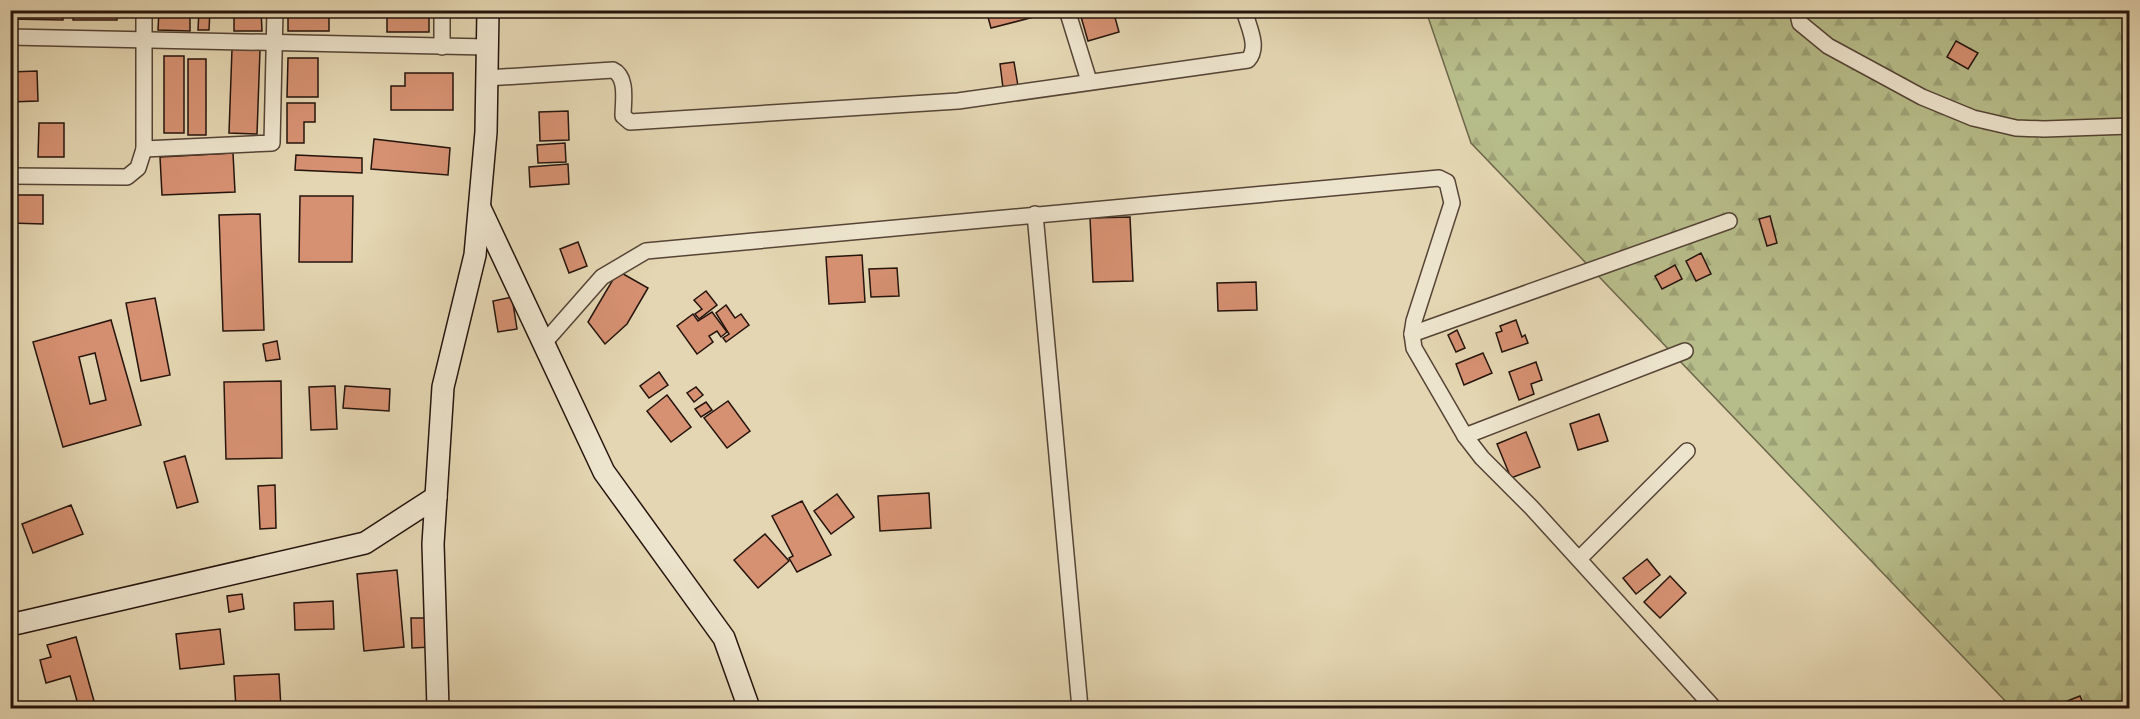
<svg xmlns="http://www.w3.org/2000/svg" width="2140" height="719" font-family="'Old Standard TT',serif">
<defs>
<pattern id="forest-firs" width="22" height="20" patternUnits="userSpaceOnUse" patternTransform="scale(1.5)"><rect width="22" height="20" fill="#b7bd8a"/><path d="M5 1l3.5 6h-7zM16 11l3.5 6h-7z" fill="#9da276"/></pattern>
</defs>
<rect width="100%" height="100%" fill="#e4d6b2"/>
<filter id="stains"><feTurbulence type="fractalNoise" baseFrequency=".00333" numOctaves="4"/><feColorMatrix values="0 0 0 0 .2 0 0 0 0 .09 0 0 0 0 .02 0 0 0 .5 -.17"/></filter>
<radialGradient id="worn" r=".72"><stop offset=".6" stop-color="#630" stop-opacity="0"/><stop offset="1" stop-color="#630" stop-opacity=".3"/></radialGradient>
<polygon fill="url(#forest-firs)" stroke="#6e684c" stroke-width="1.5" points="1426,11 2129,11 2129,708 2012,708 1471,143"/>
<g fill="#d69172" stroke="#25140d" stroke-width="1.5" fill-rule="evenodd">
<polygon points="10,10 63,10 63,20 10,19"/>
<rect x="73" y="10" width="44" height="10"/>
<polygon points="159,10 190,10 190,31 158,30"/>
<polygon points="199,10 210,10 209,30 198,30"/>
<polygon points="234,10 261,10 262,31 234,31"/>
<rect x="288" y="10" width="41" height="21"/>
<rect x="387" y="10" width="42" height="22"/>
<polygon points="986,10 1037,10 1038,16 991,28"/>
<polygon points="1079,10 1113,10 1119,32 1088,41"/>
<polygon points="1956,41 1978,53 1968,69 1947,57"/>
<polygon points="232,49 260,50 257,134 229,133"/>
<rect x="164" y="56" width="20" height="77"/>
<polygon points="288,58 318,58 318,97 287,97"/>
<rect x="188" y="59" width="18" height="76"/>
<polygon points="1014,62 1018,86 1003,88 1000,64"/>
<polygon points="37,71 38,101 10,102 10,72"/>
<polygon points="405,73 453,73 453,110 391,110 391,86 405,86"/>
<polygon points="287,103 315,103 315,122 304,122 304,143 287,143"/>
<polygon points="568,111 569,140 540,141 539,112"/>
<polygon points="39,123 64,123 64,157 38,157"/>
<polygon points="374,139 450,148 448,175 371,169"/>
<polygon points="565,143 566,162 538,163 537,145"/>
<polygon points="233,153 235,192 162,195 160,157"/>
<polygon points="296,155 362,158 362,173 295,170"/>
<polygon points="568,164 569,184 530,187 529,167"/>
<polygon points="10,195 43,195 43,224 10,223"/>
<polygon points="300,196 353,196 352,262 299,262"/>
<polygon points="260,214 264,330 223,331 219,215"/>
<polygon points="1770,216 1777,243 1767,246 1759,219"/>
<polygon points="1130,217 1133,281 1093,282 1090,218"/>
<polygon points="578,242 587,266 569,273 560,249"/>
<polygon points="1701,253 1711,274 1696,281 1686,261"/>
<polygon points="862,255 865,302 829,304 826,257"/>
<polygon points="1675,265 1682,279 1662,289 1655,276"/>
<polygon points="897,268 899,296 871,297 869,269"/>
<polygon points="618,271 648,288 627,324 605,344 588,322"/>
<polygon points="1256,282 1257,310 1218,311 1217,283"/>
<polygon points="706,291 717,305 699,319 695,314 702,309 694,300"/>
<polygon points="512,297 517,329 498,332 493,301"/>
<polygon points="155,298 170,375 141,381 126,303"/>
<polygon points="726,305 735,318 741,314 749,325 726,342 723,338 729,334 716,313"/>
<polygon points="712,312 727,332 721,337 717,331 709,336 713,342 697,354 677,326 693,314 698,321"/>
<path d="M111 320 141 425 63 447 33 342ZM95 353 106 400 90 404 79 357Z"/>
<polygon points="1516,320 1522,337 1525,335 1528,343 1502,352 1496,333 1502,331 1500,326"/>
<polygon points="1457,330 1465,348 1456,352 1448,335"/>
<polygon points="277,341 280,359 266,361 263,344"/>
<polygon points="1483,353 1492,373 1464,385 1456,364"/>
<polygon points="1536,362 1542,380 1531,384 1534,394 1519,400 1509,372"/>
<polygon points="659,372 668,385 649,398 640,386"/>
<polygon points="281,381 282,458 226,459 224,382"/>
<polygon points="335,386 337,429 311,430 309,387"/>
<polygon points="345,386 390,389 389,411 343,408"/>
<polygon points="696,387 703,395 694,402 687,393"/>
<polygon points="667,395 691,427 671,442 647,411"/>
<polygon points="728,401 750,431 727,448 704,418"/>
<polygon points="706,402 712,410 701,417 695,409"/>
<polygon points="1599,414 1608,441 1578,450 1570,424"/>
<polygon points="1526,432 1540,467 1511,478 1497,444"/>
<polygon points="185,456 198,502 177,508 164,462"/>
<polygon points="275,485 276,528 260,529 258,486"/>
<polygon points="929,493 931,528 880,531 878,496"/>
<polygon points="837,494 854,517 831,534 814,511"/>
<polygon points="802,501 831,555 797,572 789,558 793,556 772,516"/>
<polygon points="71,505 83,534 33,553 22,524"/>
<polygon points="765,534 789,561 758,588 734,560"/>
<polygon points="1647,559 1660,575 1636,594 1623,578"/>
<polygon points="397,570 404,647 364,651 357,574"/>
<polygon points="1670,576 1686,593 1660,618 1644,602"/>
<polygon points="242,594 244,609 229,612 227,596"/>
<polygon points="333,601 334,629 295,630 294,603"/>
<polygon points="411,618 430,618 431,647 412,648"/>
<polygon points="220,629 224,664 180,669 176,634"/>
<polygon points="76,637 96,708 79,708 70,676 46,683 40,660 51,657 47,645"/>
<polygon points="279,674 281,708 236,708 234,676"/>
<polygon points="2080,696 2083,703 2069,708 2058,708 2057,705"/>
</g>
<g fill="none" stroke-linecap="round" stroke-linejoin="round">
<defs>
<g id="street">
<polyline points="144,10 144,149 272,143 275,10"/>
<polyline points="1067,10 1089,81"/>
<polyline points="1797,10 1800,23 1828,46 1922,97 1973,118 2016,128 2044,129 2130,126"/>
<polyline points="10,37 487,47"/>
<polyline points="442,47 442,10"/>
<path d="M487 78 613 70C628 77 623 102 623 116L630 122 958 101 1248 60C1260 47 1248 26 1244 10"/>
<polyline points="10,176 127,177 138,168 144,149"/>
<polyline points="1035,214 1080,708"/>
<polyline points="1412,334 1729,221"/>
<polyline points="543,344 602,277 646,251 1439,178 1447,182 1452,203 1414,321 1412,334 1414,348 1465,436 1482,458 1531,507 1714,708"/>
<polyline points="1465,436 1685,351"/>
<polyline points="1579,559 1687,451"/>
</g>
<g id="secondary">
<polyline points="480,208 604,472 724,638 749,708"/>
<polyline points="10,625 365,543 436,497"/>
<polyline points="438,708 433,544 443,387 475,255 486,132 488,10"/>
</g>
</defs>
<use href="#street" stroke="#554436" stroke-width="18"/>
<use href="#secondary" stroke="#25140d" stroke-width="24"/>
<use href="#street" stroke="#ede4cd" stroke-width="15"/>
<use href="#secondary" stroke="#ede4cd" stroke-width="21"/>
</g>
<rect width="2140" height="719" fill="none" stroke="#e4d6b2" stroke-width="36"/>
<rect x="12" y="12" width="2116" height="695" fill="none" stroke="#25140d" stroke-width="3"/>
<rect x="18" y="18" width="2104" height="683" fill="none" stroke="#25140d" stroke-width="1.5"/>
<rect width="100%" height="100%" filter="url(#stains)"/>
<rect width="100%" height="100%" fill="url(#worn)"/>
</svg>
